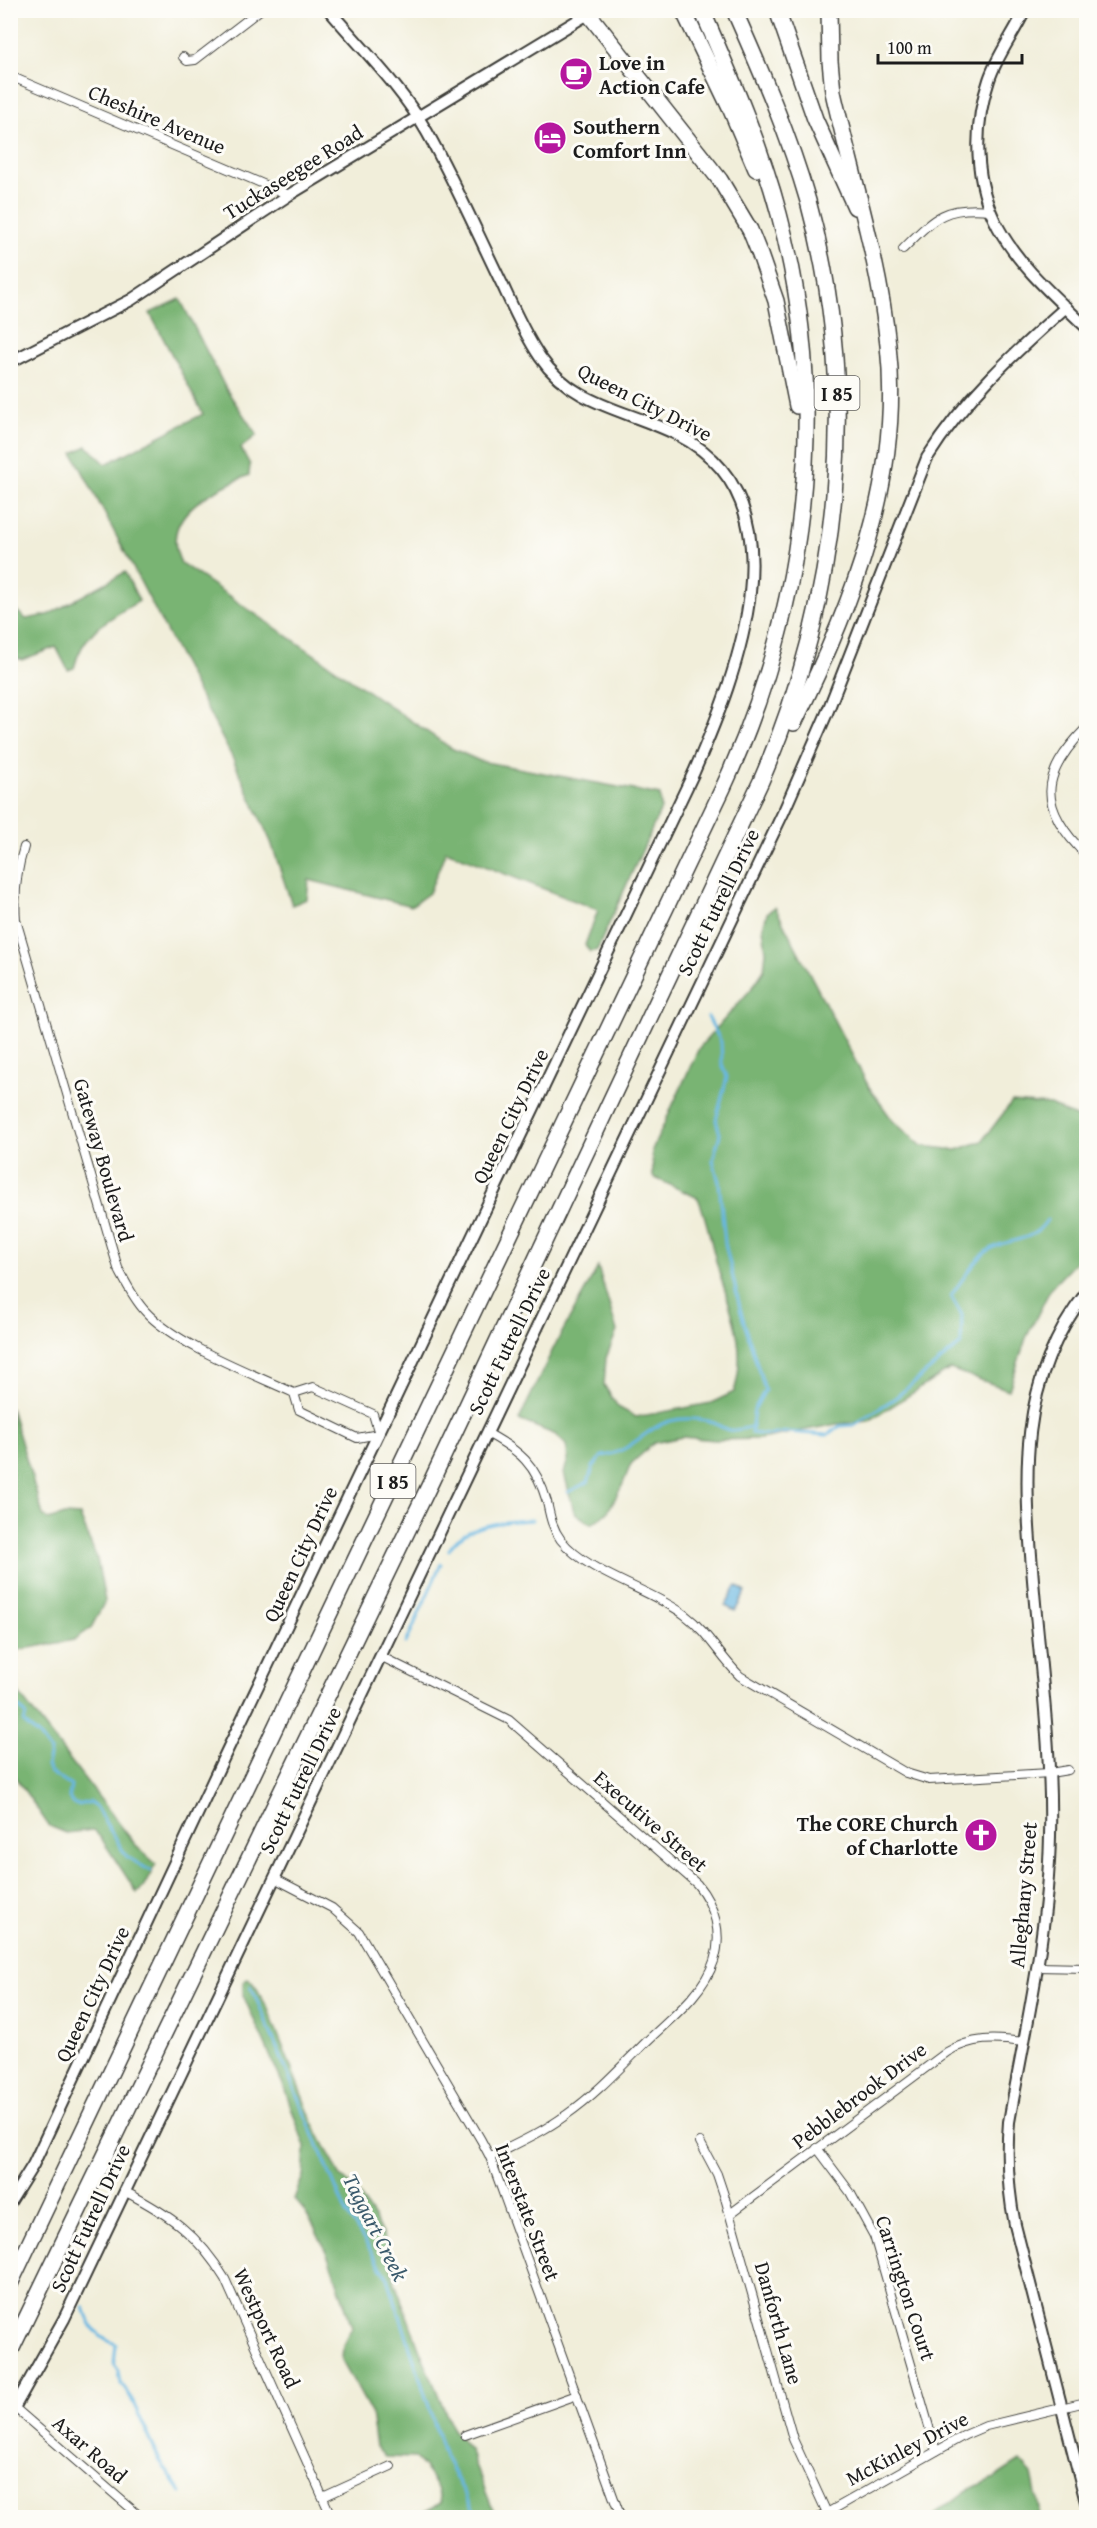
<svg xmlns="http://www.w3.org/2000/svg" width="1097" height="2528" font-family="'Gentium Book Plus',serif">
<rect width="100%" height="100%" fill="#fdfcf7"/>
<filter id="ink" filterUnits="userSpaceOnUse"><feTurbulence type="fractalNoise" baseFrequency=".0167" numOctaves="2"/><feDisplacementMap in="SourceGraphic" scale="12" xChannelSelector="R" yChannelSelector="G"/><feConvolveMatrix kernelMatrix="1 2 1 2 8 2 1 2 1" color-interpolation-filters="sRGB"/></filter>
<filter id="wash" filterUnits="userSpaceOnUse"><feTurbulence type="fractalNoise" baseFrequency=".008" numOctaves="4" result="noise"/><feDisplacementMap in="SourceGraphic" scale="24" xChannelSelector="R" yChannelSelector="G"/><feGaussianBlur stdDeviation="1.35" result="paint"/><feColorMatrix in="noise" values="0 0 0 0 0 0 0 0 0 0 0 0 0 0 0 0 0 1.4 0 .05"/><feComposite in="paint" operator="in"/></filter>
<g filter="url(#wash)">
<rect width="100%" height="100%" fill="#f1eeda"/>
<g fill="#79b473" stroke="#4a6848" stroke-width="1.5">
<path d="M180 299 226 389 257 435 241 448 250 465 249 475C213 490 157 515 181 563L451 748 480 761 660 795 661 809 597 950 590 952 585 945 598 910 446 851 429 893 411 906 309 880 307 899 292 905 271 842 232 757 73 453 87 446 106 464 203 414 150 313Z"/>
<path d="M125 572 139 601C107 620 83 631 74 668L68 670 56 647 22 660 11 656V606L26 619 48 615Z"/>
<path d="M775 907 869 1087 893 1121 922 1146 957 1150 982 1141 1012 1102 1050 1105 1086 1122V1251L1051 1288 1026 1338 1009 1390 950 1369 869 1421 837 1424 760 1439 715 1440 682 1437 654 1443 631 1464 622 1486 607 1513 591 1524 574 1512 564 1473 568 1459 566 1445 556 1435 519 1420 554 1347 598 1267 617 1331 606 1358 604 1385 618 1407 636 1417 711 1403 734 1392C749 1344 728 1306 716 1261 710 1239 707 1219 698 1198L653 1177 652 1150 699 1048 752 988 764 970 766 951 763 928 767 913Z"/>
<polygon points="11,1408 43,1515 48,1520 64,1515 80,1516 97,1559 105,1601 91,1628 74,1640 18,1650 11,1658"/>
<polygon points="10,1682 138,1848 156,1864 143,1888 137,1893 101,1838 93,1830 66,1833 49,1826 11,1771"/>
<path d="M248 1978 255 1985 268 2009 313 2123 340 2175 355 2189 373 2216 386 2242 395 2283 419 2348 452 2428 469 2450 496 2517H423L421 2513 441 2503C438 2484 429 2472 415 2458L385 2457 376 2447 371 2413 342 2360 343 2345 352 2327C340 2290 322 2226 294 2199L303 2176 305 2147 284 2087 243 1995V1982Z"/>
<polygon points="1020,2461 1032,2474 1039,2509 1038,2517 932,2517 966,2491 994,2478"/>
</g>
<polygon fill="#68b7e2" stroke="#426a7f" stroke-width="1.5" points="736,1586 746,1592 735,1611 725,1606"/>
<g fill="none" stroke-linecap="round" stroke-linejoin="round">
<g stroke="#68b7e2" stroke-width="3">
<polyline points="10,226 17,227"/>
<path d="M708 1017 721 1042 722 1064 727 1077 716 1120 720 1134 713 1160 719 1182 725 1243 741 1312 765 1390 754 1410 751 1433 770 1435 787 1432 827 1435 840 1426 854 1425 895 1398 961 1344 962 1315 951 1296C958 1285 976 1260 986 1252 1007 1236 1030 1246 1047 1220"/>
<path d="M568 1492 588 1482 593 1467 602 1456C633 1452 643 1429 670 1421 682 1418 700 1418 712 1422 717 1424 723 1429 729 1430 735 1431 745 1428 751 1427"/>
<path d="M449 1550C464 1524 505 1521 532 1520"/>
<polyline points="406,1643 441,1564"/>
<polyline points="10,1703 22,1710 26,1715 24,1723 39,1736 50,1751 47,1766 50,1772 71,1786 69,1797 72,1803 78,1805 90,1802 95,1806 127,1857 151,1871"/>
<polyline points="251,1986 346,2212 388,2278 445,2457 478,2518"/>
<path d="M84 2307C89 2324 97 2339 116 2344L114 2364 119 2371 121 2384 131 2398 160 2461 181 2492"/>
</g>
</g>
</g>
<g filter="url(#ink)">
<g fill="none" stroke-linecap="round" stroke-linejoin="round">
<defs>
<g id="minor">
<polyline points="183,57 187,61 195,60 260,10"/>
<polyline points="10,76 289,195"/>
<path d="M903 249C935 217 944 206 990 210"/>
<path d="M1086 728C1039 776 1038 807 1086 855"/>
<path d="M24 847C16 872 14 894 16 920L118 1268C126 1283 133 1298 145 1311 176 1345 251 1373 294 1393L313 1387 373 1414 379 1434 357 1438 299 1410 294 1393"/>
<path d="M487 1433C520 1451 536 1464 547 1502 550 1516 552 1528 561 1540 588 1574 651 1589 685 1615 708 1632 720 1657 740 1676L906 1773 929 1780 1050 1773 1068 1770"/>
<path d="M380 1656 509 1720 697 1884C715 1906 723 1934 714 1961 703 1995 668 2020 644 2044 619 2069 595 2095 566 2115 543 2132 516 2144 490 2157"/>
<polyline points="274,1878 332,1908 359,1932 481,2140 490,2157 621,2518"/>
<polyline points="1037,1967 1086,1968"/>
<polyline points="700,2142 717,2174 725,2198 793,2439 827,2513"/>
<polyline points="817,2148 850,2192 874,2236 936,2451"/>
<path d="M124 2191C170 2215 198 2234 225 2279L332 2518"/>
<path d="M730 2214 947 2052C972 2037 995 2038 1023 2042"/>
<polyline points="15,2408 142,2518"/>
<polyline points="465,2435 577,2395"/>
<polyline points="323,2497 391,2466"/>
<polyline points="818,2518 965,2435 986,2426 1086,2402"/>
</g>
<g id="tertiary">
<path d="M1025 10C1014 34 997 55 989 80 973 127 974 183 998 227 1019 266 1055 297 1086 327"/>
<polyline points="10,362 131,300 289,195 593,11"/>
<path d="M1086 1293C1014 1386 1025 1483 1034 1592 1041 1673 1052 1755 1050 1836 1048 1933 1026 2027 1009 2122 1006 2157 1008 2190 1015 2225L1086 2502"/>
<path d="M10 2202 33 2165 224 1757 694 772C737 674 806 500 678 435 629 410 573 406 540 357 525 335 514 310 503 286 478 235 455 182 427 132 401 87 363 50 329 10"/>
<path d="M10 2415 64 2319 784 811 827 713 927 458C964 399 1014 353 1066 307"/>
</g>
<g id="motorway">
<polyline points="683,10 731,110 756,169"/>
<polyline points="777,10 815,119 855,207"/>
<polyline points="588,13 720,180 750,230 760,255 776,301 797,406"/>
<path d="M794 723C852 606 903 478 888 345 879 259 852 176 833 92L830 61 829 10"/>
<path d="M10 2284 723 788C806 609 831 406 779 214 760 143 731 77 702 10"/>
<path d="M10 2352 431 1482 761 781C840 598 861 394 808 201 789 135 762 73 734 10"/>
</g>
</defs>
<use href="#minor" stroke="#3c3c38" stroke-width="10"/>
<use href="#tertiary" stroke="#3c3c38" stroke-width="14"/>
<use href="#motorway" stroke="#3c3c38" stroke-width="18"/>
<use href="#minor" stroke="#fff" stroke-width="8"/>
<use href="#tertiary" stroke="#fff" stroke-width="10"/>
<use href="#motorway" stroke="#fff" stroke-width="15"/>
</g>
</g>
<defs>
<symbol id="cafe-disc" viewBox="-11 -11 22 22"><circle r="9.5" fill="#b5179e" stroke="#fdfcf7"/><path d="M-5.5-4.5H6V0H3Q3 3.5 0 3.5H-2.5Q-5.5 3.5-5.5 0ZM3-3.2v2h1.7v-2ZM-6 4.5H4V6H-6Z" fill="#fff"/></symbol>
<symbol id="hotel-disc" viewBox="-11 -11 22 22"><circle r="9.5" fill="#b5179e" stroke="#fdfcf7"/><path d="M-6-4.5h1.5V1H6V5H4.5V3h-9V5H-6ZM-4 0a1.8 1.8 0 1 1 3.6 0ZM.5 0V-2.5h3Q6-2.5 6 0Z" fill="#fff"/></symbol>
<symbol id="church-disc" viewBox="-11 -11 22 22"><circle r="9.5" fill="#b5179e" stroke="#fdfcf7"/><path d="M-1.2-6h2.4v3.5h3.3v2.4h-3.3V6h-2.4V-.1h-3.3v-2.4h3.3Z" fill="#fff"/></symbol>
</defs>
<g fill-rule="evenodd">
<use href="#cafe-disc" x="557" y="55" width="38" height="38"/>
<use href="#hotel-disc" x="531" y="119" width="38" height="38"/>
<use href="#church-disc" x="962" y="1816" width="38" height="38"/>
</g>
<g text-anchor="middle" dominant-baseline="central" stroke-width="6" stroke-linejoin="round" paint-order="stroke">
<g fill="#fdfcf7" stroke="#605f5e" stroke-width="1.5">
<rect x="814.5" y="376" width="45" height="34" rx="4.5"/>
<rect x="370.5" y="1464" width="45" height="34" rx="4.5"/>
</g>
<g font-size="20" font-weight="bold" fill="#1c1c1c">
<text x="837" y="393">I 85</text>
<text x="393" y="1481">I 85</text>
</g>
<g font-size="21" font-weight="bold" fill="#1c1c1c" stroke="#fdfcf7" text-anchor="start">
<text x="599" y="62">Love in<tspan x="599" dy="24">Action Cafe</tspan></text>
<text x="573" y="126">Southern<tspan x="573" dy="24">Comfort Inn</tspan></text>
<text x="958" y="1823" text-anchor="end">The CORE Church<tspan x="958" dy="24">of Charlotte</tspan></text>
</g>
<g font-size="21" fill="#1c1c1c" stroke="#fdfcf7">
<text transform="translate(157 119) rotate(23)">Cheshire Avenue</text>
<text transform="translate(293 172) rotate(-32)">Tuckaseegee Road</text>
<text transform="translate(645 402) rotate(27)">Queen City Drive</text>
<text transform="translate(718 902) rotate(-64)">Scott Futrell Drive</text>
<text transform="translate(510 1116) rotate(-64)">Queen City Drive</text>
<text transform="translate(104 1160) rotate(74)">Gateway Boulevard</text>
<text transform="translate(509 1341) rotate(-64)">Scott Futrell Drive</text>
<text transform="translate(300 1554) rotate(-65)">Queen City Drive</text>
<text transform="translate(300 1780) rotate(-64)">Scott Futrell Drive</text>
<text transform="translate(651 1821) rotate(41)">Executive Street</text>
<text transform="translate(1023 1895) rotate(-85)">Alleghany Street</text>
<text transform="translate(92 1994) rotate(-65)">Queen City Drive</text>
<text transform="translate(859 2095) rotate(-37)">Pebblebrook Drive</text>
<text transform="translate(528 2212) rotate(69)">Interstate Street</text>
<text transform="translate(90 2218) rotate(-65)">Scott Futrell Drive</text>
<text transform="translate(906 2288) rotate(72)">Carrington Court</text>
<text transform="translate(779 2323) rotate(74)">Danforth Lane</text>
<text transform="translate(267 2328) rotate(65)">Westport Road</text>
<text transform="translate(907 2448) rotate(-28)">McKinley Drive</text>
<text transform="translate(90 2449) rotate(41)">Axar Road</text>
</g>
<g font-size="22" font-style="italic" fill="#3a5a6b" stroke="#fdfcf7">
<text transform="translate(376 2227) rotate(63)">Taggart Creek</text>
</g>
</g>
<rect width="1097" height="2528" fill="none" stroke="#fdfcf7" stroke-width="36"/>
<path d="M878 54v9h144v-9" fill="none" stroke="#1c1c1c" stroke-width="3"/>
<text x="887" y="54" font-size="18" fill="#1c1c1c" stroke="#fdfcf7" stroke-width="4.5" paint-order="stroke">100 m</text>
</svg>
